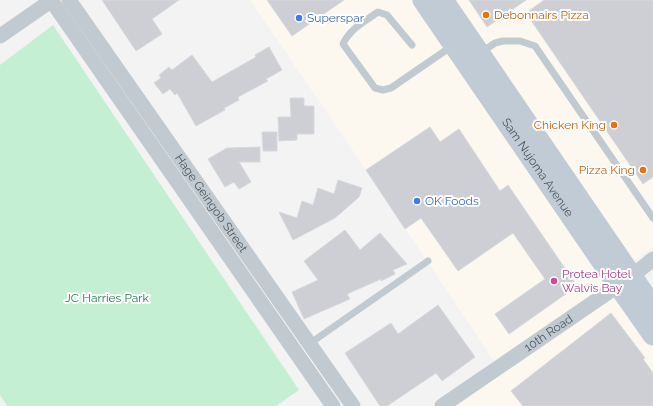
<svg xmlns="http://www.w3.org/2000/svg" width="653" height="406" font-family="Raleway,sans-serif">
<rect width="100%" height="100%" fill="#f4f3f3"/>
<g fill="#fcf8ef">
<polygon points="250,0 413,0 452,57 653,345 653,406 432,406 494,361 366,170"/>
<polygon points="452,0 653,0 653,247 632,263"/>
</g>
<polygon fill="#c4efd3" points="53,25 299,390 276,406 7,406 0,395 0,65"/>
<g fill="#cdcfd4" stroke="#d7d9dd">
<polygon points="102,0 179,0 152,19 162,34 136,51"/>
<polygon points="267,0 344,0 292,36"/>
<polygon points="469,0 526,0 487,27"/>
<polygon points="544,0 653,0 653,177 643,184 526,13"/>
<polygon points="269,47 282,70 266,79 268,81 238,97 239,100 224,108 225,110 196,126 177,93 175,95 170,89 163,94 154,83 161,78 159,75 169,67 172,70 192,55 212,82 256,57 255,55"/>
<polygon points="290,98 304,98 304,106 314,106 314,134 297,134 297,140 279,141 278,117 291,117"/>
<polygon points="430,127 440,142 459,129 500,191 508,185 577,286 509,334 495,314 545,279 513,233 458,271 421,218 405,229 366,170"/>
<polygon points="262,132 277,132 277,151 263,151"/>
<polygon points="260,147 260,162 239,162 251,182 239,189 234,182 225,187 208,159 227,148"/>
<polygon points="338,180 362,188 359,197 335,218 293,240 279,212 297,218 302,201 313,205 318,188 334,194"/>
<polygon points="345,230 360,250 380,233 407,264 393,270 395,274 381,281 381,279 347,294 350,299 304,319 292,292 318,280 304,261"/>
<polygon points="438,305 475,357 442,381 436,373 387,406 380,406 345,353 391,323 398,334"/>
<polygon points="611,313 645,358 643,359 653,373 653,406 523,406 511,391"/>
</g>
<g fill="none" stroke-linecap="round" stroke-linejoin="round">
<g stroke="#c1cad0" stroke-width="7">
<path d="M412 45 387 15 378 12C365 21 350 29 343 44L375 88 383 90 391 88 452 46"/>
<polyline points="482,52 495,43 503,41 520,41 535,46 653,218"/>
<polyline points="309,344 428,261"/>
</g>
<g stroke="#c1cad0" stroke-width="15">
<polyline points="51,0 333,406"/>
<path id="s1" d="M69 0 353 406"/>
<polyline points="0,36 52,0"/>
<path id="s2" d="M442 406 632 276 653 259"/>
</g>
<g stroke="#c1cbd5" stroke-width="21">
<path id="s3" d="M423 0 618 285 653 335"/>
<polyline points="443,0 653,307"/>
</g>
</g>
<g fill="#e8710a" stroke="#fff" stroke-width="1.5">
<circle cx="486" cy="15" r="4"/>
<circle cx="614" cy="125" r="4"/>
<circle cx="643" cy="170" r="4"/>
</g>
<g fill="#3f7fe0" stroke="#fff" stroke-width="1.5">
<circle cx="299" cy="18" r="4"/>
<circle cx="417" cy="201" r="4"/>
</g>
<circle fill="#d1479c" stroke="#fff" stroke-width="1.5" cx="554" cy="281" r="4"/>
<g text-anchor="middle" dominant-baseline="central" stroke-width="4" stroke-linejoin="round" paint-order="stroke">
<g font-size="12" fill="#c56008" stroke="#fff" text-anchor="end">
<text x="494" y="15" text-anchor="start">Debonnairs Pizza</text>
<text x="606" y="125">Chicken King</text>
<text x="635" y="170">Pizza King</text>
</g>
<g font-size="12" fill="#366cbe" stroke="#fff" text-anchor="start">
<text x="307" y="18">Superspar</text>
<text x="425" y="201">OK Foods</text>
</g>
<g font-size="12" fill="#4b565f" stroke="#fff">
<text stroke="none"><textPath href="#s3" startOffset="203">Sam Nujoma Avenue</textPath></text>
<text stroke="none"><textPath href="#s1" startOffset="248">Hage Geingob Street</textPath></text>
<text stroke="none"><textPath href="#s2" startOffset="129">10th Road</textPath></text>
</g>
<g font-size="12" fill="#b23c85" stroke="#fff" text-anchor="start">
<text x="562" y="274">Protea Hotel<tspan x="562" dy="14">Walvis Bay</tspan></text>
</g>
<g font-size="12" fill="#1c804b" stroke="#fff">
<text x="107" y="298">JC Harries Park</text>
</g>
</g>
</svg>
